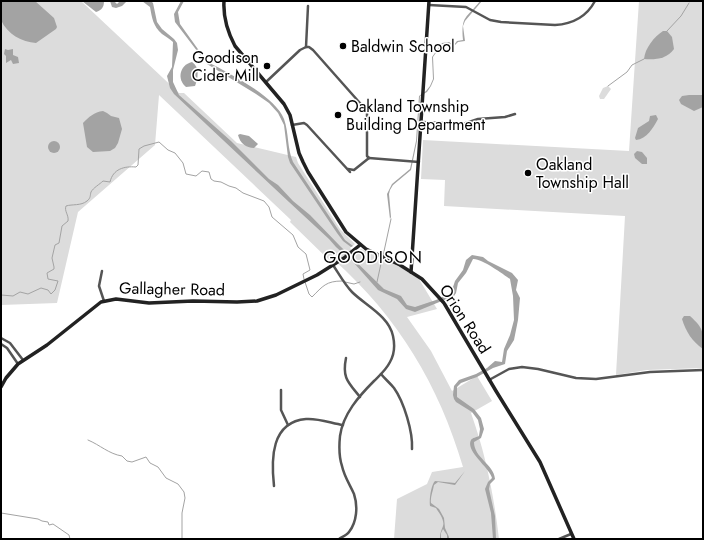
<svg xmlns="http://www.w3.org/2000/svg" width="704" height="540" font-family="Jost,sans-serif">
<rect width="100%" height="100%" fill="#fff"/>
<g fill="#dcdcdc">
<path d="M1 1H81L179 93H184L237 143 296 157 298 163 340 229 355 244 350 248 355 253 361 249 400 267 419 279 437 309 407 317 431 351 452 391 477 376 492 401 471 413C486 455 494 496 499 539H394L397 499 427 484 432 472 463 467C439 385 398 317 334 260L331 262 290 222 291 220 159 95 155 145 78 212 57 303 1 305Z"/>
<polygon points="639,1 703,1 703,368 647,370 616,375 625,216 444,206 445,180 421,179 423,140 629,151"/>
<polygon points="608,86 611,89 604,99 600,99 599,96 603,88"/>
</g>
<g fill="#a3a3a3">
<path d="M1 1H35L54 18 57 27 56 29 36 43C22 42 7 34 1 20 0 15 1 6 1 1Z"/>
<path d="M82 1H104C104 7 102 10 96 12Z"/>
<polygon points="110,1 114,1 117,4 120,1 127,1 122,6 116,8 112,7"/>
<path d="M142 1H151L153 3 157 22 162 29 174 39 177 43 178 50 173 70V82L179 95 231 141 269 179 278 185 293 201 310 215 340 246 384 289 401 296 407 305 415 307 436 300 451 293 455 281 463 270 466 260 472 255 483 257 488 261 512 273 518 280 516 290 520 298 518 320 514 340 507 351 505 364 493 368 477 377 461 383 457 387V397L474 409 481 418 484 429 481 438 474 442C474 458 494 464 495 479L490 484 489 489 495 516 496 539H493L491 513 485 489 488 482 492 478C490 468 465 451 471 440 472 438 477 437 479 436L480 429 478 420 472 412 456 402 454 399 453 395 454 386 459 380 476 374 487 368 495 361 502 362 504 349 510 335 514 320 513 296 510 279C503 274 481 258 473 259L466 273 458 283 456 293 454 296 415 312 406 309 397 299 378 290 354 263 336 247 329 239 289 202 174 94 170 88 167 76 172 67 173 42C170 39 166 37 162 34 153 26 152 18 150 7Z"/>
<path d="M181 1H184L178 12 180 24 205 59 208 62C230 74 275 96 284 119 289 133 287 148 293 162L345 240 353 246 351 247 343 241 337 233 290 163 288 157 284 125 278 113 269 103 256 94 207 64 175 22 174 14Z"/>
<path d="M480 1H482L465 21 463 26 465 41 458 42 454 46 449 44H442L433 57 434 79 431 86 427 92 420 96 417 141 411 170 393 185 390 190 389 194 391 217 390 219 387 194 392 184 410 169 416 141 419 96 426 91 430 86 433 79 432 57 442 43 449 42 454 45 457 41 463 40C461 15 466 19 480 1Z"/>
<path d="M663 31H667L672 37 674 49C667 59 655 60 644 59 645 48 654 37 663 31Z"/>
<polygon points="5,49 8,50 13,49 13,55 18,57 19,63 13,64 11,60 6,63 6,56 4,54"/>
<path d="M192 62C200 67 198 78 195 86L186 87C177 80 179 65 192 62Z"/>
<polygon points="689,95 703,95 703,107 694,111 681,104 679,100 682,96"/>
<path d="M103 111 107 113 111 116 119 118 122 129 118 143 115 148 110 151 93 152 87 147 83 123C89 117 94 112 103 111Z"/>
<path d="M656 115 658 119C653 128 647 139 636 140L635 138 638 128 649 121 650 116Z"/>
<path d="M240 134 249 136 258 144 254 148C246 148 240 143 238 135Z"/>
<circle cx="54" cy="147" r="6"/>
<polygon points="637,151 642,152 647,158 647,164 642,164 635,158 634,154"/>
<path d="M684 316H690C704 329 703 331 703 349 692 341 686 332 682 319Z"/>
<path d="M465 471 455 485 438 482 434 485C433 491 430 498 431 503L439 509 444 518 445 528 449 537V539H447V535L443 529 441 533V539H440C440 532 441 532 443 526 445 520 439 513 436 508L430 506C429 500 431 485 435 481L455 483Z"/>
</g>
<g fill="none" stroke-linecap="round" stroke-linejoin="round">
<g stroke="#a3a3a3" stroke-width="1">
<polyline points="667,31 681,16 689,3"/>
<polyline points="608,86 627,72 632,65 644,59"/>
<polyline points="383,256 391,219"/>
<path d="M305 282 309 294 312 297C323 286 326 281 342 281"/>
<polyline points="345,282 354,284 360,282"/>
<polyline points="377,282 382,259"/>
<path d="M1 295 13 296 20 292 28 294 41 288 48 290 51 294 55 290 58 281 48 279 47 273 54 269V267L52 258 55 245 59 243 62 226 68 221C69 215 64 211 66 206 72 204 81 206 87 201 91 198 90 195 91 192 93 188 100 184 103 181L110 182C113 169 124 166 136 167L138 165 139 149 144 146 159 142 168 150 175 153 183 163 186 174 196 176 202 171 209 172 211 179 214 181 221 182 229 186 236 188 243 193 264 201 269 207 272 217 293 235 298 247 306 254 310 270 303 274 304 279"/>
<path d="M88 440C100 445 109 454 122 456L127 461 132 462 146 457 150 463 158 467 166 478 178 484 184 492 185 498 182 513V539"/>
<polyline points="1,513 38,519 42,521 48,522 49,525 53,524 69,535 70,539"/>
</g>
<g stroke="#555" stroke-width="2.5">
<path d="M429 5 466 7 490 20 501 22 555 25C573 24 587 16 595 1"/>
<polyline points="306,47 309,47 313,50 367,111 367,156 369,158"/>
<polyline points="306,47 308,6"/>
<polyline points="266,82 300,50 306,47"/>
<polyline points="422,122 463,124 478,119 505,117 515,114"/>
<polyline points="292,125 304,123 307,125 350,172"/>
<polyline points="369,158 419,162"/>
<polyline points="348,169 354,170 369,158"/>
<path d="M333 265C339 274 345 285 352 292 365 305 389 316 393 336 395 345 394 355 390 362 386 370 380 375 374 381 359 396 343 414 340 436 339 446 339 457 342 466 344 476 350 485 354 494 358 506 357 522 349 532 347 535 342 537 339 539"/>
<polyline points="102,271 99,286 104,301"/>
<polyline points="1,338 10,343 23,360"/>
<polyline points="1,344 7,348 18,364"/>
<path d="M346 358C342 378 348 382 360 397"/>
<path d="M381 374C385 379 390 383 394 388 404 402 413 432 412 449"/>
<polyline points="489,380 509,369 522,367 538,369 576,378 596,379 650,372 703,370"/>
<polyline points="281,390 281,410 288,425"/>
<path d="M274 486C271 459 271 422 306 419 318 418 331 423 343 425"/>
<polyline points="559,539 571,534"/>
</g>
<g stroke="#222" stroke-width="3.5">
<path d="M224 1C223 17 227 31 235 46L284 104 290 115 299 153 303 162 308 172 346 232 366 249 400 265 422 279 444 303 496 391 540 462 574 539"/>
<polyline points="411,272 429,1"/>
<polyline points="1,387 6,378 18,364 47,345 101,302 116,299 149,303 193,301 237,302 257,301 276,295 317,275 344,258 360,245"/>
</g>
</g>
<g fill="#000" stroke="#fff" stroke-width="1.5">
<circle cx="343" cy="46" r="4"/>
<circle cx="267" cy="66" r="4"/>
<circle cx="338" cy="115" r="4"/>
<circle cx="528" cy="173" r="4"/>
</g>
<g text-anchor="middle" dominant-baseline="central" stroke-width="3" stroke-linejoin="round" paint-order="stroke">
<g font-size="16" fill="#000" stroke="#fff" text-anchor="start">
<text x="351" y="46">Baldwin School</text>
<text x="259" y="57" text-anchor="end">Goodison<tspan x="259" dy="18">Cider Mill</tspan></text>
<text x="346" y="106">Oakland Township<tspan x="346" dy="18">Building Department</tspan></text>
<text x="536" y="164">Oakland<tspan x="536" dy="18">Township Hall</tspan></text>
</g>
<g font-size="16" fill="#000" stroke="#fff">
<text transform="translate(172 289) rotate(1)">Gallagher Road</text>
<text transform="translate(465 319) rotate(57)">Orion Road</text>
</g>
<g font-size="17" letter-spacing="1" fill="#000" stroke="#fff">
<text x="373" y="257">GOODISON</text>
</g>
</g>
<rect width="704" height="540" fill="none" stroke="#000000" stroke-width="4"/>
</svg>
